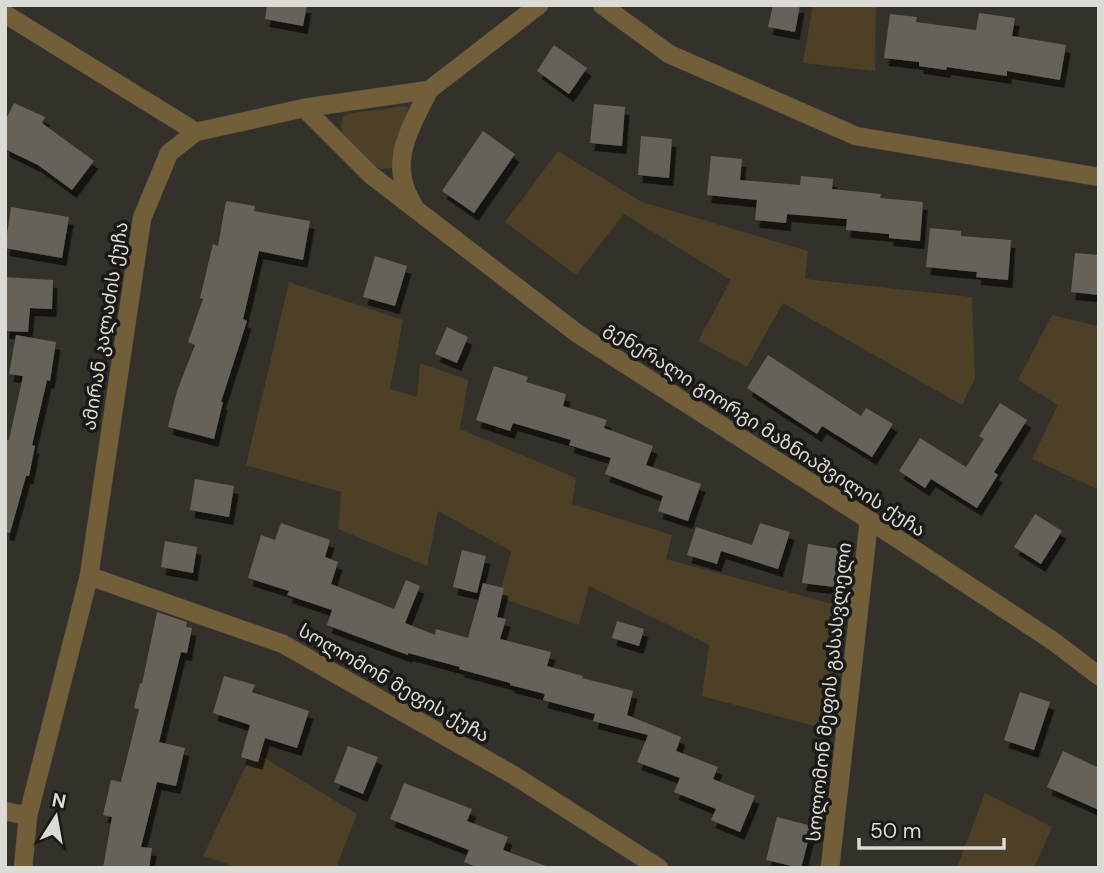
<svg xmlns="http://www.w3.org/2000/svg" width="1104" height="873" font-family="'DM Sans','Noto Sans Georgian',sans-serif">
<defs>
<filter id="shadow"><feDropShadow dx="4.5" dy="8" stdDeviation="0" flood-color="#0009"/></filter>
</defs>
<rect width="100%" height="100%" fill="#34312a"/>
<g fill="#4d4026">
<polygon points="813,5 876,5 875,71 803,63"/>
<path d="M400 106 408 107 407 115 392 168 382 169 372 165 344 138 341 127 343 116C362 109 381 112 400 106Z"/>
<polygon points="558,151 642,202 808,251 805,279 972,297 975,378 962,405 783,303 747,367 698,341 731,280 624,214 576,275 505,222"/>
<polygon points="289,282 403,320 390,389 417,397 420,363 468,380 460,429 576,478 572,504 672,535 666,559 847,608 833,731 702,696 709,645 589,586 579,625 499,597 511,551 438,511 427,566 338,529 341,492 246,465"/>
<polygon points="1052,315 1097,326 1099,323 1099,490 1032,459 1058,405 1018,380"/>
<polygon points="253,751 357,814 336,868 240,868 203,856"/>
<polygon points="985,793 1052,827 1034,868 957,868"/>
</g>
<g fill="#66625a" filter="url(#shadow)">
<polygon points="267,5 307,5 303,26 265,19"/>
<polygon points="773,5 800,5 795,32 768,27"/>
<polygon points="979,13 1015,18 1012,36 1066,45 1060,80 1007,71 1007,76 947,67 946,70 919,66 919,62 884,58 890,14 917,17 916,22 976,30"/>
<polygon points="554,45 587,68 569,94 537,71"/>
<polygon points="14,103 45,117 42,123 94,161 72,190 38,165 5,149 5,121"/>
<polygon points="594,104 625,107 622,146 590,143"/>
<polygon points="483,131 515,154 474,213 442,191"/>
<polygon points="641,136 672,139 669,178 638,175"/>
<polygon points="711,156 742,159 740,180 800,185 801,176 833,179 832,189 881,194 880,198 923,202 920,241 889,238 889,234 846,230 847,219 787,214 786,223 755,220 757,200 707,195"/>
<polygon points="226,201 255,206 254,211 310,221 303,260 259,251 243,319 247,321 221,402 223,402 214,439 168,427 177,391 195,345 188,342 203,299 200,298 213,244 218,246"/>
<polygon points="11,207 69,217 62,258 5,248"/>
<polygon points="930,228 961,231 961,236 1011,240 1008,280 976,277 977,272 926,267"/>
<polygon points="1075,253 1099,255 1099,295 1071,292"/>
<polygon points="375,256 407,266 395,306 363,297"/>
<polygon points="5,277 53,280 52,309 30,308 28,332 5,331"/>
<polygon points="447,327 468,337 457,363 435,354"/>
<polygon points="16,335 56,342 50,381 47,380 32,445 35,446 29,476 26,476 10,533 5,532 5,440 9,440 23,376 9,374"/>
<polygon points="768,355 861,416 866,408 893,424 872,457 822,426 817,434 747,388"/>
<polygon points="494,366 528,377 526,382 566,394 563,406 607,420 604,428 653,446 646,465 701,484 688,521 658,511 663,496 605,474 611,458 569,445 571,440 513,423 510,431 476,420"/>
<polygon points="1000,403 1027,420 994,472 998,475 977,508 931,479 925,488 899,471 920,438 966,467 984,439 979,436"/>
<polygon points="195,479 234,486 229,517 190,510"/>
<polygon points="1035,514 1062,531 1041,564 1014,547"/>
<polygon points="281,523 330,540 325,557 338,562 331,584 394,609 406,580 420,586 405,623 435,635 436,629 468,638 483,583 504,588 497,617 506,619 500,639 551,652 547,666 583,676 582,678 633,691 627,715 681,737 676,751 718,767 713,779 755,796 740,832 711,820 716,809 674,792 680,778 637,762 648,735 593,721 595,714 543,700 545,694 510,685 510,683 459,669 460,667 408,653 408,655 356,636 327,625 332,610 287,595 289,591 248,578 261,535 275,540"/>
<polygon points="760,523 790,532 778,569 721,551 717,564 687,555 696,527 752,545"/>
<polygon points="165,541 197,547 193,573 161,567"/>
<polygon points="808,544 839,549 834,587 802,583"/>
<polygon points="462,550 486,556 477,593 453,587"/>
<polygon points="157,612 187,622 186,627 192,628 187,653 181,652 159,742 185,748 176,786 157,782 141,847 152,848 149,868 103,868 112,817 103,815 111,780 121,782 139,709 134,708 140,683 142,684"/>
<polygon points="617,621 644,629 639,646 612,638"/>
<polygon points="224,676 255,685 252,692 309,711 297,748 265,738 258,762 241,757 250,725 213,713"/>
<polygon points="1020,692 1050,702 1034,750 1004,740"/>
<polygon points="348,746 378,757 363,794 334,782"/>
<polygon points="1063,751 1099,768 1099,810 1047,787"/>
<polygon points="404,783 472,809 467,821 508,837 503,850 546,866 546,868 479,868 464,862 469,850 390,819"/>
<polygon points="777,817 812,826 801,868 766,860"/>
</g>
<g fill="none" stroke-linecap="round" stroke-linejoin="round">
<defs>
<g id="minor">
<polyline points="602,5 669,54 856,136 1099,177"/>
<polyline points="5,14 196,132"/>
<polyline points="304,108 371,175 578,334 869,520 1053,641 1099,676"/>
<path d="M413 204C387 163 410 129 429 90"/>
<polyline points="89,576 283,644 515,776 659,868"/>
<polyline points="5,811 28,816"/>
<polyline points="23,868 28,816 89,576 142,218 169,153 196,132 304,108 429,90 539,5"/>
<polyline points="830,868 869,520"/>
</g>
</defs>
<use href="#minor" stroke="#524f49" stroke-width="19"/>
<use href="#minor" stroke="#725f3a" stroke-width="18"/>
</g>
<g text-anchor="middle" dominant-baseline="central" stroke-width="7" stroke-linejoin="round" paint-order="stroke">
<g font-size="19" fill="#dcdad5" stroke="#1a1916">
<text transform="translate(105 326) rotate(-81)">ამირან კალაძის ქუჩა</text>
<text transform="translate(765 429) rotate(33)">გენერალი გიორგი მაზნიაშვილის ქუჩა</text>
<text transform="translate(394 683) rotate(30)">სოლომონ მეფის ქუჩა</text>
<text transform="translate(829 692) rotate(-84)">სოლომონ მეფის გასასვლელი</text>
</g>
</g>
<rect width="1104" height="873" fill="none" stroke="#dcdad5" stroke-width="14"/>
<g transform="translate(56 817) rotate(11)" stroke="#1a1916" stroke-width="5" paint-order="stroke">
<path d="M0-5L12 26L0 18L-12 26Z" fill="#dcdad5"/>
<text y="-10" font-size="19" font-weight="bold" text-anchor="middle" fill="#dcdad5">N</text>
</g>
<path d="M859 838v10h145v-10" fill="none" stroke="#dcdad5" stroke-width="3.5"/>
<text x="870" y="838" font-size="21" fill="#dcdad5" stroke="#1a1916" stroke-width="5" paint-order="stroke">50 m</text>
</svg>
